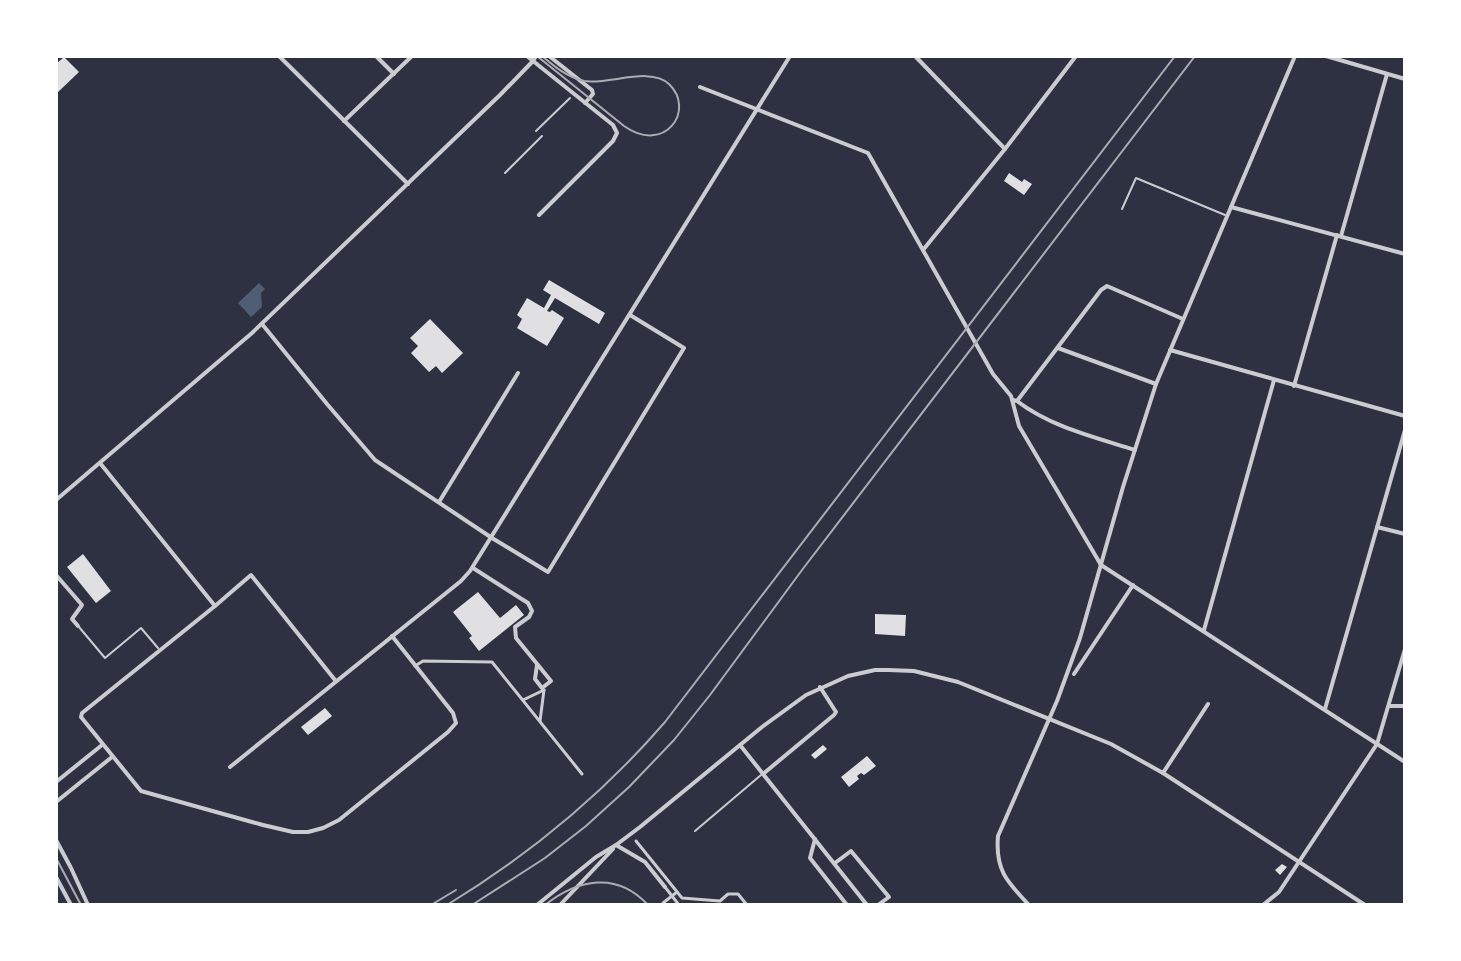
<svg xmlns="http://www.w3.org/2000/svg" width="1461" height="961" font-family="Roboto,sans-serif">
<rect width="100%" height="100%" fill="#2d3142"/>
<polygon fill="#4f5d75" points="259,283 265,289 261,293 262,307 251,317 238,303"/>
<g fill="#e0e0e3">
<polygon points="64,57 79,72 56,94 56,64"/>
<polygon points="1009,173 1022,182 1024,179 1032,184 1024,195 1004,181"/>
<polygon points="549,280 605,313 599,324 555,298 547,311 550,312 552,310 564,318 547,346 517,328 522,319 517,315 527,298 544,308 551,295 543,290"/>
<polygon points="430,319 463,353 442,373 436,366 429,372 411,353 418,346 410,338"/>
<polygon points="83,554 111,591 96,603 67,567"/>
<polygon points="478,592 500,618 516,605 524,615 479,651 469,638 472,636 453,612"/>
<polygon points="875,614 906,615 905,636 875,634"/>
<polygon points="325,708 332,716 308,735 301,727"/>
<polygon points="823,745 827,749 815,759 811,755"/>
<polygon points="867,756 876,766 864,775 861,773 857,776 859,779 849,787 841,777"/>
<polygon points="1282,864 1287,867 1280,875 1275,870"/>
</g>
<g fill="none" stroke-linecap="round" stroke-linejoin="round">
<g stroke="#caccd0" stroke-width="2">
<polyline points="536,131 570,98"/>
<polyline points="505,173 542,136"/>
<polyline points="1122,209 1136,178 1225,215"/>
<polyline points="79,627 105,658 141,628 158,648"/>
<polyline points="695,831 761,775"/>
</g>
<g stroke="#caccd0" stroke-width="3">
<polyline points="415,666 423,661 492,662 582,774"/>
<polyline points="523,700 544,690"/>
<polyline points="540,721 544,690"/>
<polyline points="636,841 682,898 720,901 728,894 738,894 747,905"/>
<polyline points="665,887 679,905"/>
<polyline points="665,905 663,903 677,892"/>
</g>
<g stroke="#caccd0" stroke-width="4">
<polyline points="279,56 408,184"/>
<polyline points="376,56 394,74"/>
<polyline points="549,56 592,90 593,94 585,103"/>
<polyline points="915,56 1005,149"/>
<polyline points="1326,56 1405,79"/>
<polyline points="700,87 868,153 993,374 1011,396 1019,426 1101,565 1405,762"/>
<polyline points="344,121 412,56"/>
<polyline points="1231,207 1405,254"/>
<polyline points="1341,236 1387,74"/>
<polyline points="923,250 1005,149 1076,56"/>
<polyline points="262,324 327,404 375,460 492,538 548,572 684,348 630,315"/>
<polyline points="1058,348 1156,384"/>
<polyline points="1170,350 1405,416"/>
<polyline points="1294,386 1337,235"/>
<polyline points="1013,400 1017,401 1101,290 1107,286 1183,319"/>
<path d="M1017 401C1051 427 1094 437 1135 450"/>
<polyline points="100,463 215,606 251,575 335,680"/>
<polyline points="56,500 252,333 500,95 533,61 613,125 617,133 613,141 539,215"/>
<polyline points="439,502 518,373"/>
<polyline points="1377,527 1405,534"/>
<polyline points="473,568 528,603 532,611 529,617 515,627 516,638 551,681 542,688 535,679 537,665"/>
<polyline points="56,575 82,605 72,619 78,626"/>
<polyline points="215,606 82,713 81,717 141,791 263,825 293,832 308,832 323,828 339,820 448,732 456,723 453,713 392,636"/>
<polyline points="1204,630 1274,380"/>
<polyline points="1074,674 1133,585"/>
<polyline points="1389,706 1405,706"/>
<polyline points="1325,709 1405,430"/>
<polyline points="740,745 867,905"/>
<polyline points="230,767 461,581 470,571 790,56"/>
<polyline points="1163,773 1208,704"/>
<polyline points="763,774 834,715 836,712 820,687"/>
<polyline points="56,782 102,745"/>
<polyline points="56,802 112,757"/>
<polyline points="815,839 810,858 847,905"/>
<polyline points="616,845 645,862 665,887"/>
<polyline points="835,863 851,851 889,897 878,905"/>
<path d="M1029 905C1007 882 995 870 998 836L1057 701 1080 638 1123 487 1156 384 1295 56"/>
<polyline points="1263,905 1279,892 1377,744 1405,649"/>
</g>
<g stroke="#caccd0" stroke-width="4">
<polyline points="527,56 533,61 536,56"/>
<polyline points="56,840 71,868 88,905"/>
<polyline points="56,877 71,905"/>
<polyline points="537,905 596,857 616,845 640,827 762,727 806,695 848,676 875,670 888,670 914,671 958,682 1111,744 1163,773 1365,905"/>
<polyline points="560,905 613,849"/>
</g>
<g stroke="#abadb3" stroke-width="2">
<path d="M537 56 624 126C665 155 696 110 669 84 650 66 609 85 584 81 567 77 555 67 542 56"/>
<polyline points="56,858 81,905"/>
<path d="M545 905C578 879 617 871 648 905"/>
</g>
<g stroke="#abadb3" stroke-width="2">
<polyline points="431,905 456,890"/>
<path d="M447 905C529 855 602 795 665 722L1175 56"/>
<polyline points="472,905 545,858 586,826 629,787 674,740 710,695 802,570 1195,56"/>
</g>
</g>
<rect width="1461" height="961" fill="none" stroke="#ffffff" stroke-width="116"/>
</svg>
